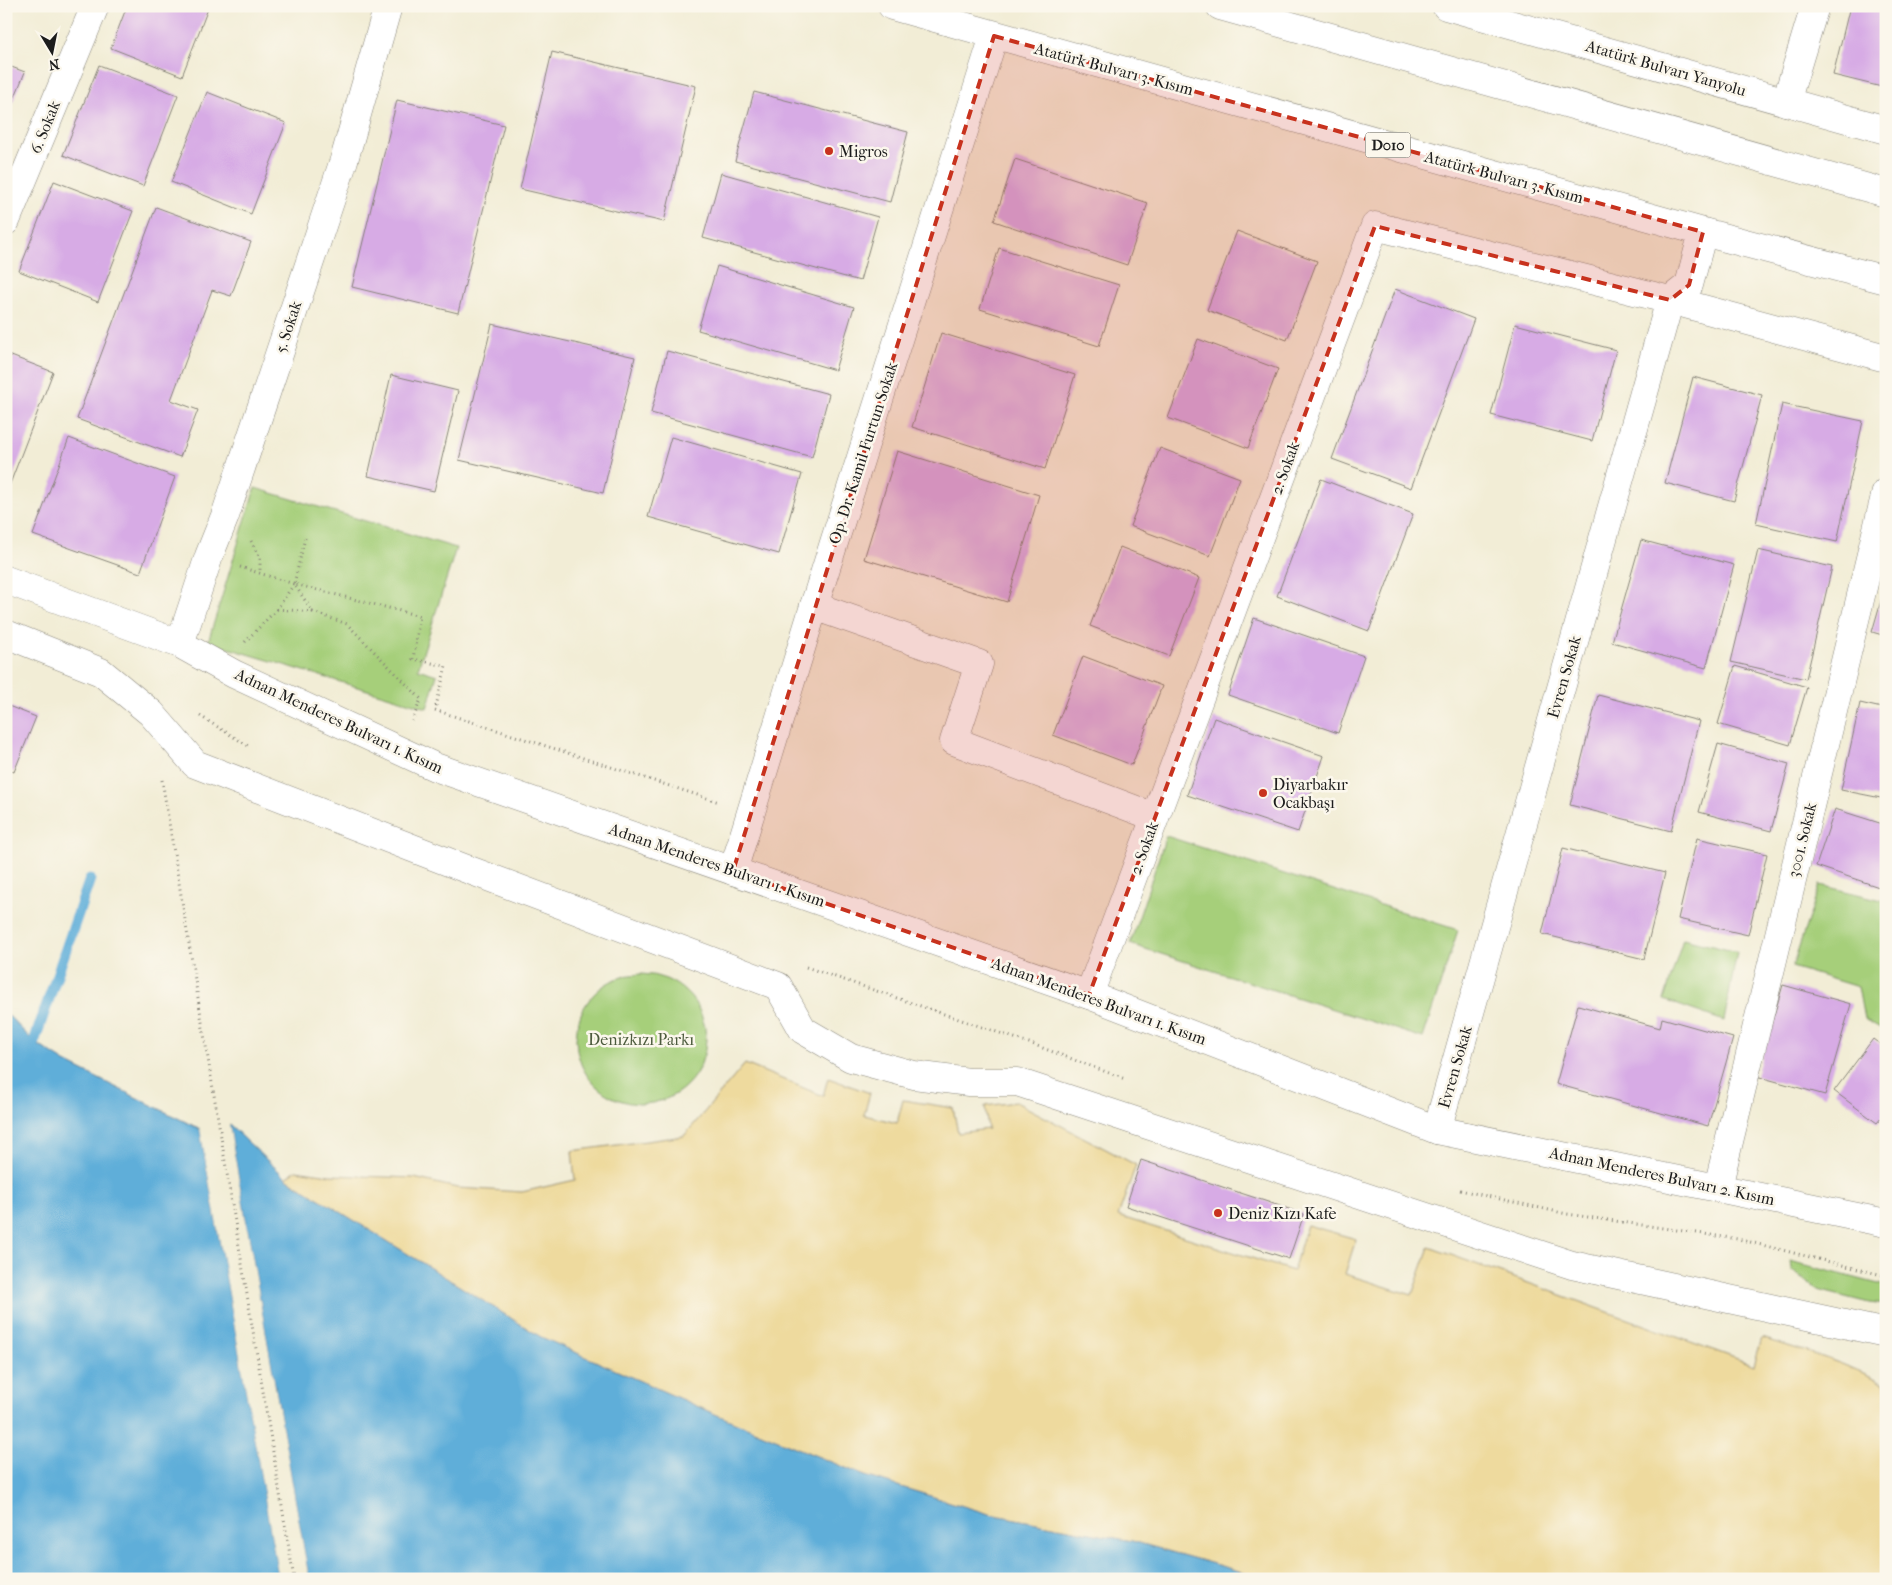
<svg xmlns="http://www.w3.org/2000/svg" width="1892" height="1585" font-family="'IM FELL French Canon',serif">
<rect width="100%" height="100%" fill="#fbf7ec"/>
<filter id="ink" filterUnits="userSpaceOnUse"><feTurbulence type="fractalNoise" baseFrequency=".02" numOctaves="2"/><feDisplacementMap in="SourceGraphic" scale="10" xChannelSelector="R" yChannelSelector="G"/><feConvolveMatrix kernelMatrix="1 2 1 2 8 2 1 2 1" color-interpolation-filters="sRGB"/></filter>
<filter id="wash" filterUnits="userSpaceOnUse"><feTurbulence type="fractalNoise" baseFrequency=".0096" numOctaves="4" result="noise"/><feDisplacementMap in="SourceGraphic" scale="20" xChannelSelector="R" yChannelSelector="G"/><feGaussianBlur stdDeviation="1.12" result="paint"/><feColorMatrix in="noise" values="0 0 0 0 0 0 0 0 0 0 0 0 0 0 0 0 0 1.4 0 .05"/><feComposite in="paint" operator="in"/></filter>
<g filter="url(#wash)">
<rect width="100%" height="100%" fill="#f2edd6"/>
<g fill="#a6cf7a" stroke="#61764b">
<polygon points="255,488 456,548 418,669 437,675 427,708 208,642"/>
<polygon points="1166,836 1458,930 1423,1038 1130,944"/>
<polygon points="1820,885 1886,901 1886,1031 1864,1019 1858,987 1792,967"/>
<polygon points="1683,939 1737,952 1724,1021 1664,1000"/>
<circle cx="641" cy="1039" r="65"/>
<polygon points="1790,1261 1886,1286 1886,1305 1869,1303 1818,1290 1791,1270"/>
</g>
<path fill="#eeda9e" stroke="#857b5d" d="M745 1064 823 1096 828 1078 870 1093 864 1115 897 1123 903 1100 953 1108 958 1133 988 1129 985 1106 1016 1102 1136 1165 1118 1216 1293 1271 1307 1225 1356 1239 1345 1274 1412 1295 1429 1247 1754 1365 1762 1338C1804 1351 1847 1363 1886 1384V1579H1267L1132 1541 989 1514 865 1476 710 1412 541 1337 286 1178 296 1170 329 1175 414 1178 457 1188 522 1192 575 1180 572 1151 684 1136Z"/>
<g fill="#5faed9" stroke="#3e657a">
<polygon points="6,1013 34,1042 65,1062 200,1129 279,1579 6,1579"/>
<polygon points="229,1124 286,1178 541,1337 710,1412 865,1476 989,1514 1132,1541 1267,1579 309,1579"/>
</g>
<g fill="#f2edd6">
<polygon points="227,1124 229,1124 309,1579 307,1579"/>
<polygon points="203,1128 282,1578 282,1579 279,1579 200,1129"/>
</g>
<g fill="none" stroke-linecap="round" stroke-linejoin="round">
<polyline stroke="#5faed9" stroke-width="11" points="34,1042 90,879"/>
</g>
<g id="blocks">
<g fill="#d7abe5">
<polygon points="127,6 209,6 182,76 111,48"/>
<polygon points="1850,6 1886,6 1886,88 1833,75"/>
<polygon points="552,52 696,86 664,222 520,189"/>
<polygon points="6,65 25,72 6,119"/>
<polygon points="99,65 178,95 143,186 63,155"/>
<polygon points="207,92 286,123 251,214 171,182"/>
<polygon points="754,92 908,132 890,202 735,161"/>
<polygon points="397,100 504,125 458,313 352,287"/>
<polygon points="1015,159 1148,203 1127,265 994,221"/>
<polygon points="721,173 878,217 860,281 703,238"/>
<polygon points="54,181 133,211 98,302 19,271"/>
<polygon points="156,207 251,242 231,296 212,290 171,400 198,410 180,457 77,419"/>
<polygon points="1237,231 1317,261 1287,340 1207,310"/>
<polygon points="999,248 1119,285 1099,346 980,309"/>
<polygon points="717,266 854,307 835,370 698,330"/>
<polygon points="1395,289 1474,319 1411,488 1332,459"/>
<polygon points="492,324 635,357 603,493 459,460"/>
<polygon points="1515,324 1616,350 1592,441 1491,415"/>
<polygon points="941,333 1075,375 1045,469 912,427"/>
<polygon points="1198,339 1278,369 1248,448 1168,418"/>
<polygon points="667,351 829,394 812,457 651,413"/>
<polygon points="6,354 53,372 8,489 6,488"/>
<polygon points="391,375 458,391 434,491 368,476"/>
<polygon points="1693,377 1762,395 1734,501 1665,483"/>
<polygon points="1782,404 1863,421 1837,542 1756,524"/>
<polygon points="671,437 802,474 779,554 648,517"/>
<polygon points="69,438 175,477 140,573 33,535"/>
<polygon points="1160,448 1240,478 1210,556 1130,526"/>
<polygon points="897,451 1039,495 1007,602 864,559"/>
<polygon points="1321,479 1413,514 1369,631 1277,596"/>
<polygon points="1641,540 1734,565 1706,668 1612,642"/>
<polygon points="1120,547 1199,578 1169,656 1090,626"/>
<polygon points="1758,550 1832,567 1806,679 1731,662"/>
<polygon points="1885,587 1886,587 1886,636 1872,632"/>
<polygon points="1254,618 1364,656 1338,733 1228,695"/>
<polygon points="1083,656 1162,686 1132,765 1053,735"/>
<polygon points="1735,666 1807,687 1790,745 1718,724"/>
<polygon points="1598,695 1699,721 1671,831 1570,805"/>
<polygon points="1860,703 1886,709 1886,799 1841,790"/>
<polygon points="6,705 36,717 14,772 6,769"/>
<polygon points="1214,718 1324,756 1298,832 1187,795"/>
<polygon points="1718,744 1789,764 1771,831 1699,812"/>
<polygon points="1835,809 1886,825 1886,866 1879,887 1816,866"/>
<polygon points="1697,838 1767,854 1748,935 1678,919"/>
<polygon points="1563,848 1665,873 1644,959 1542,934"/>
<polygon points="1783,985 1851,1004 1825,1095 1756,1076"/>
<polygon points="1578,1005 1660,1028 1662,1018 1733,1038 1708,1126 1556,1084"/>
<polygon points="1873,1039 1886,1049 1886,1112 1877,1123 1834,1091"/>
<polygon points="1141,1160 1304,1214 1289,1259 1126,1206"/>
</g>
</g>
</g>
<g filter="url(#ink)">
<use href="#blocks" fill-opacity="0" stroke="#878479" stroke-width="1"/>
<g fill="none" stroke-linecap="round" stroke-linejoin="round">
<defs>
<g id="minor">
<polyline points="6,221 95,6"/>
<polyline points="814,606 979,664 954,741 1155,817"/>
<polyline points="6,634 101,672 151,713 195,764 464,868 778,986 803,1030 851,1058 914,1075 969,1082 1017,1082 1572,1265 1886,1333"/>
<polyline points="180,644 209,556 225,516 344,160 388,6"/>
<polyline points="733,871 814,606 994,36"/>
<polyline points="1089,995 1375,226 1670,300 1886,358"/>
<polyline points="1437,1130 1670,300 1689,285 1703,232"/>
<polyline points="1718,1187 1886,492"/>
</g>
<g id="major">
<polyline points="1446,6 1886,130"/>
<polyline points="1786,102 1815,6"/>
<polyline points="6,580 180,644 234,674 435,767 1089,995 1437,1130 1886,1223"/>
</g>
<g id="highway">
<polyline points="892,6 1703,232 1886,280"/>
<polyline points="1220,6 1886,193"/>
</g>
</defs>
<use href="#minor" stroke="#878479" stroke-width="29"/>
<use href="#major" stroke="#878479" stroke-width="29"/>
<use href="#highway" stroke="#878479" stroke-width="29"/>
<g stroke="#878479" stroke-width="3" stroke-dasharray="1 4" stroke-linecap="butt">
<polyline points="305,538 294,584 420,616 413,659 446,666 435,710 719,802"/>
<polyline points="251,541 260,558 260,573"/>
<polyline points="240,567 294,584 313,612 347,624 421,699 412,721"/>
<polyline points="277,609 313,612"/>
<polyline points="245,642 277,609 294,584"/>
<polyline points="200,716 250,747"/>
<polyline points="162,780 294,1579"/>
<polyline points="806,967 1032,1044 1125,1079"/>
<polyline points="1460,1190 1567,1214 1738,1239 1886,1276"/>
</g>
<use href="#minor" stroke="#fff" stroke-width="28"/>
<use href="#major" stroke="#fff" stroke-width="28"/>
<use href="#highway" stroke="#fff" stroke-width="28"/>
</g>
</g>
<path fill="#c8321e" fill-opacity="0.2" stroke="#c8321e" stroke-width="4" stroke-dasharray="10 6" stroke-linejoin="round" d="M994 36 1703 232 1689 285 1670 300 1375 226 1089 995 733 871Z"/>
<g fill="#c8321e" stroke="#fbf7ec" stroke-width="2">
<circle cx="829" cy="151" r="5"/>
<circle cx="1263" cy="793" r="5"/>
<circle cx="1218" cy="1213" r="5"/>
</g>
<g text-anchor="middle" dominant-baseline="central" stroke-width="5" stroke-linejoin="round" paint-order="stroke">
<rect fill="#fbf7ec" stroke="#5f5e5a" stroke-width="1" x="1365.5" y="132.5" width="45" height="25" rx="4"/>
<g font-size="15" font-weight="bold" fill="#1c1c1c">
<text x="1388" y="145">D010</text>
</g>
<g font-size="16" fill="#1c1c1c" stroke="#fbf7ec">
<text transform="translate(1666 68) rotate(16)">Atatürk Bulvarı Yanyolu</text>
<text transform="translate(1114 69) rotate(15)">Atatürk Bulvarı 3. Kısım</text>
<text transform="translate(45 127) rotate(-68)">6. Sokak</text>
<text transform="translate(1504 177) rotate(15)">Atatürk Bulvarı 3. Kısım</text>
<text transform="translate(288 327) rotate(-72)">5. Sokak</text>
<text transform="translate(863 453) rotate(-72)">Op. Dr. Kamil Furtun Sokak</text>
<text transform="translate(1285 468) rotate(-70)">2. Sokak</text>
<text transform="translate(1564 677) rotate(-74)">Evren Sokak</text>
<text transform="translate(339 721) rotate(25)">Adnan Menderes Bulvarı 1. Kısım</text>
<text transform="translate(1802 840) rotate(-76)">3001. Sokak</text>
<text transform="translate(1144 848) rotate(-70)">2. Sokak</text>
<text transform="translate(717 865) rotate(19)">Adnan Menderes Bulvarı 1. Kısım</text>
<text transform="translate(1099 1001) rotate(20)">Adnan Menderes Bulvarı 1. Kısım</text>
<text transform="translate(1455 1067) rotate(-74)">Evren Sokak</text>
<text transform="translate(1662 1176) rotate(12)">Adnan Menderes Bulvarı 2. Kısım</text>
</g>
<g font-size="16" fill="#1c1c1c" stroke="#fbf7ec" text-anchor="start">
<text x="839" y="151">Migros</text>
<text x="1273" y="784">Diyarbakır<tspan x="1273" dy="18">Ocakbaşı</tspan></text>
<text x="1228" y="1213">Deniz Kızı Kafe</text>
</g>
<g font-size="16" fill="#4c5b3d" stroke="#fbf7ec">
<text x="641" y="1039">Denizkızı Parkı</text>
</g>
</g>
<rect width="1892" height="1585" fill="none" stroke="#fbf7ec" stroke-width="25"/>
<g transform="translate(52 52) rotate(170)" stroke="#fbf7ec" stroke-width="4" paint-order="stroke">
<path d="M0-4L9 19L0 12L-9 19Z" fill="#1c1c1c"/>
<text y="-8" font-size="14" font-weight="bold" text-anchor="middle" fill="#1c1c1c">N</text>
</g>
</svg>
